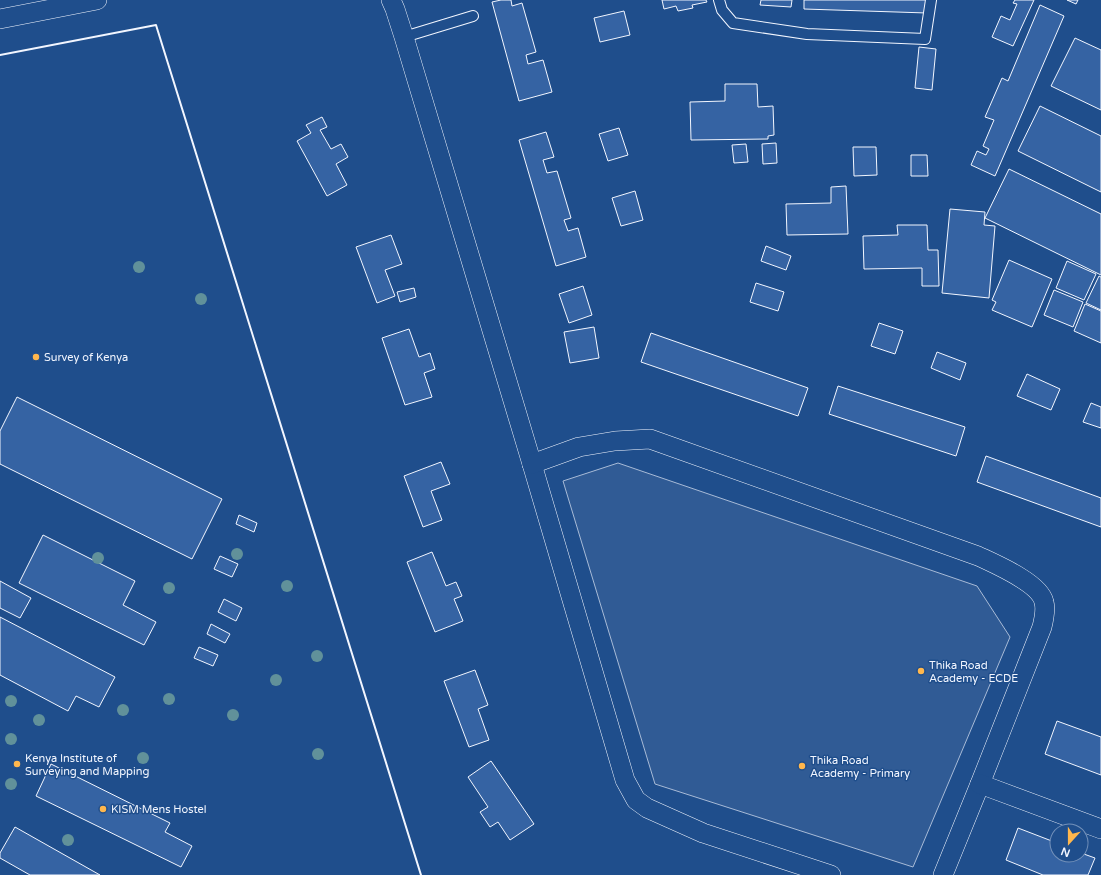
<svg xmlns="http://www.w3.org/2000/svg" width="1101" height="875" font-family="'Varela Round',sans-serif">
<rect width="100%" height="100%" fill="#1f4e8c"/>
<polygon fill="#305b95" stroke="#a8bbd7" points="618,463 977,586 1010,637 913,867 655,784 563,481"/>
<g fill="#3563a3" stroke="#f2f6ff">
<polygon points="501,0 511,0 512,6 522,3 536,52 526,55 528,64 543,60 552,92 519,101 492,2"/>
<polygon points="662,0 706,0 707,2 692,5 693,8 678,11 676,6 664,9"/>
<polygon points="761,0 792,0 791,7 760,5"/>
<polygon points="804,0 928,0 927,13 804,9"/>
<polygon points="1015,0 1034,0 1013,46 992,37 1001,16 1010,20 1017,4 1013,3"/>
<polygon points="1067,0 1078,0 1076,4"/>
<polygon points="1040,5 1064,16 995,176 971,165 977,151 986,155 989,149 983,146 994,120 985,117 1002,78 1008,81"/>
<polygon points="624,11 630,35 600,42 594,18"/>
<polygon points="1075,38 1101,50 1101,110 1051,86"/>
<polygon points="919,47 936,49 932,90 915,88"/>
<polygon points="725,84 757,84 758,107 773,106 774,135 768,136 768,139 691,140 690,102 725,101"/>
<polygon points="1040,106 1101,136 1101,192 1018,151"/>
<polygon points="322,117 327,127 320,130 331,149 341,144 348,157 336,164 347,185 327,196 297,141 311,133 306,125"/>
<polygon points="619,128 628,155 608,161 599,134"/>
<polygon points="546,132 554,157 543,160 547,173 557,171 571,218 564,220 568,231 578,228 586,257 556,266 519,140"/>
<polygon points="776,143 777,163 763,164 762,144"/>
<polygon points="746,144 748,162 734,163 732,145"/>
<polygon points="853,147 876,147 877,175 854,176"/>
<polygon points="911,155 927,155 928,176 911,176"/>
<polygon points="1009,169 1101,214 1101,275 985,218"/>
<polygon points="846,186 848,234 787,235 786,204 831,203 831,187"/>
<polygon points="635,191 643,220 621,226 612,198"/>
<polygon points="950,209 985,212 984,225 995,226 989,298 942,293"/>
<polygon points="897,225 927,225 928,250 938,250 939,286 922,286 922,268 864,269 863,236 898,235"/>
<polygon points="391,235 402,264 385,270 395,296 377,303 356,247"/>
<polygon points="766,246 791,256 786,270 761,261"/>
<polygon points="1009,260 1052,279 1032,327 992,310 996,302 992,300"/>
<polygon points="1067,261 1096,274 1084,300 1056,288"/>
<polygon points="1099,276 1101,277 1101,310 1086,303"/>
<polygon points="756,283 784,292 778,311 750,302"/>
<polygon points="583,286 592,315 569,323 559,294"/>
<polygon points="414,288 416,297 400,302 397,292"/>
<polygon points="1054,290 1083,302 1073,327 1044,315"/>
<polygon points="1085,304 1101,311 1101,343 1074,331"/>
<polygon points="879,323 903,331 895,354 871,346"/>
<polygon points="594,327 599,358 570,363 564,332"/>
<polygon points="409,329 419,357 430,353 435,369 424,373 432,397 405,405 382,338"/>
<polygon points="651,333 808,388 798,416 641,362"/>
<polygon points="937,352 966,363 960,380 931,368"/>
<polygon points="1027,374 1060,389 1051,410 1017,396"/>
<polygon points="838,386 965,427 956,456 829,414"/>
<polygon points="17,397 222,499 192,559 0,464 0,431"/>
<polygon points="1091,403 1101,407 1101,428 1083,422"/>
<polygon points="986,456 1101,498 1101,527 977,482"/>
<polygon points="441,462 450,484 431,491 442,520 423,527 404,476"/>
<polygon points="239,515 257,523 254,532 236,524"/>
<polygon points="43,535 135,581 123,605 156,622 144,645 19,583"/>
<polygon points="432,552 446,586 456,582 462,596 454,599 463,621 435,632 407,562"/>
<polygon points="220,556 238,564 232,577 214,569"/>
<polygon points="0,581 31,598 20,618 0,608"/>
<polygon points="224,599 242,608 236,621 218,612"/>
<polygon points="0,617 115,677 99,707 76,696 68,711 0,675"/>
<polygon points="211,624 230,634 225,643 207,634"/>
<polygon points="199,647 218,655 213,666 194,658"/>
<polygon points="475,670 488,705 478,709 489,740 469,747 444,681"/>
<polygon points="1057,721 1101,737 1101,775 1045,754"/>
<polygon points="491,761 534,824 510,840 498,822 490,827 480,812 488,807 468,777"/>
<polygon points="51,764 170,823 165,832 192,846 181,867 36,796"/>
<polygon points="15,827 100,875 30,875 0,858 0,853"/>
<polygon points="1018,828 1057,843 1057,855 1081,855 1081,853 1095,858 1088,875 1043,875 1006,860"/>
</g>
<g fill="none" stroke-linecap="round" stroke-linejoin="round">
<defs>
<g id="service">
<polyline points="719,0 722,10 733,23 807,34 925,39 931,0"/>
<polyline points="404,37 473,16"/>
</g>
<g id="minor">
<polyline points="391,0 395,9 404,37 532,464 625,780 636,800 647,808 703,833 831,875"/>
<polyline points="0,19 97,0"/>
<path d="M532 464 579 447 615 441 650 439 978 556C995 564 1040 583 1044 602 1046 610 1044 619 1042 627L980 784 943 875"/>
<polyline points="980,784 1101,829"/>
</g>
</defs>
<use href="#service" stroke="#f2f6ff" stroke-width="12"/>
<use href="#minor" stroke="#f2f6ff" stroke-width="20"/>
<use href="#service" stroke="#1f4e8c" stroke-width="10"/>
<use href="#minor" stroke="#1f4e8c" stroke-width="19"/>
<polyline stroke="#f2f6ff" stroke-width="2" points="0,55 156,25 421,875"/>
</g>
<g fill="#61919a">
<circle cx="139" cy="267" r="6"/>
<circle cx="201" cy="299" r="6"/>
<circle cx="237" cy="554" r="6"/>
<circle cx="98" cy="558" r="6"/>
<circle cx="287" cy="586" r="6"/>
<circle cx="169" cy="588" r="6"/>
<circle cx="317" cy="656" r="6"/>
<circle cx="276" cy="680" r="6"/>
<circle cx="169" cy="699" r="6"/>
<circle cx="11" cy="701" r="6"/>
<circle cx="123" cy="710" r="6"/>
<circle cx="233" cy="715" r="6"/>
<circle cx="39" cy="720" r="6"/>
<circle cx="11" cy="739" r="6"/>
<circle cx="318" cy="754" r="6"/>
<circle cx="143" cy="758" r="6"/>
<circle cx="11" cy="784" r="6"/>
<circle cx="68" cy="840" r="6"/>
</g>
<g fill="#ffb74d" stroke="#1f4e8c" stroke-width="1.5">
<circle cx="36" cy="357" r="4"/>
<circle cx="921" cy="671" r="4"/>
<circle cx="17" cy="764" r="4"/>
<circle cx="802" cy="766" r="4"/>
<circle cx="103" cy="809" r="4"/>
</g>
<g text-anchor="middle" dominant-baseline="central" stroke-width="3" stroke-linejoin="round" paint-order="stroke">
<g font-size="11" fill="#f2f6ff" stroke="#1f4e8c" text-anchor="start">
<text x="44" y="357">Survey of Kenya</text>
<text x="929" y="665">Thika Road<tspan x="929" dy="13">Academy - ECDE</tspan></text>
<text x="25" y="758">Kenya Institute of<tspan x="25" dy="13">Surveying and Mapping</tspan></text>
<text x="810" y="760">Thika Road<tspan x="810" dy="13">Academy - Primary</tspan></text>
<text x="111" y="809">KISM Mens Hostel</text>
</g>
</g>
<g transform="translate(1069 843) rotate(201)"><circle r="19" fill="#1f4e8c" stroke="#7391ba"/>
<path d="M0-3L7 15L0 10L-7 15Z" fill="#ffb74d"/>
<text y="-6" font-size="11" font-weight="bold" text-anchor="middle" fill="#f2f6ff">N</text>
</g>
</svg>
